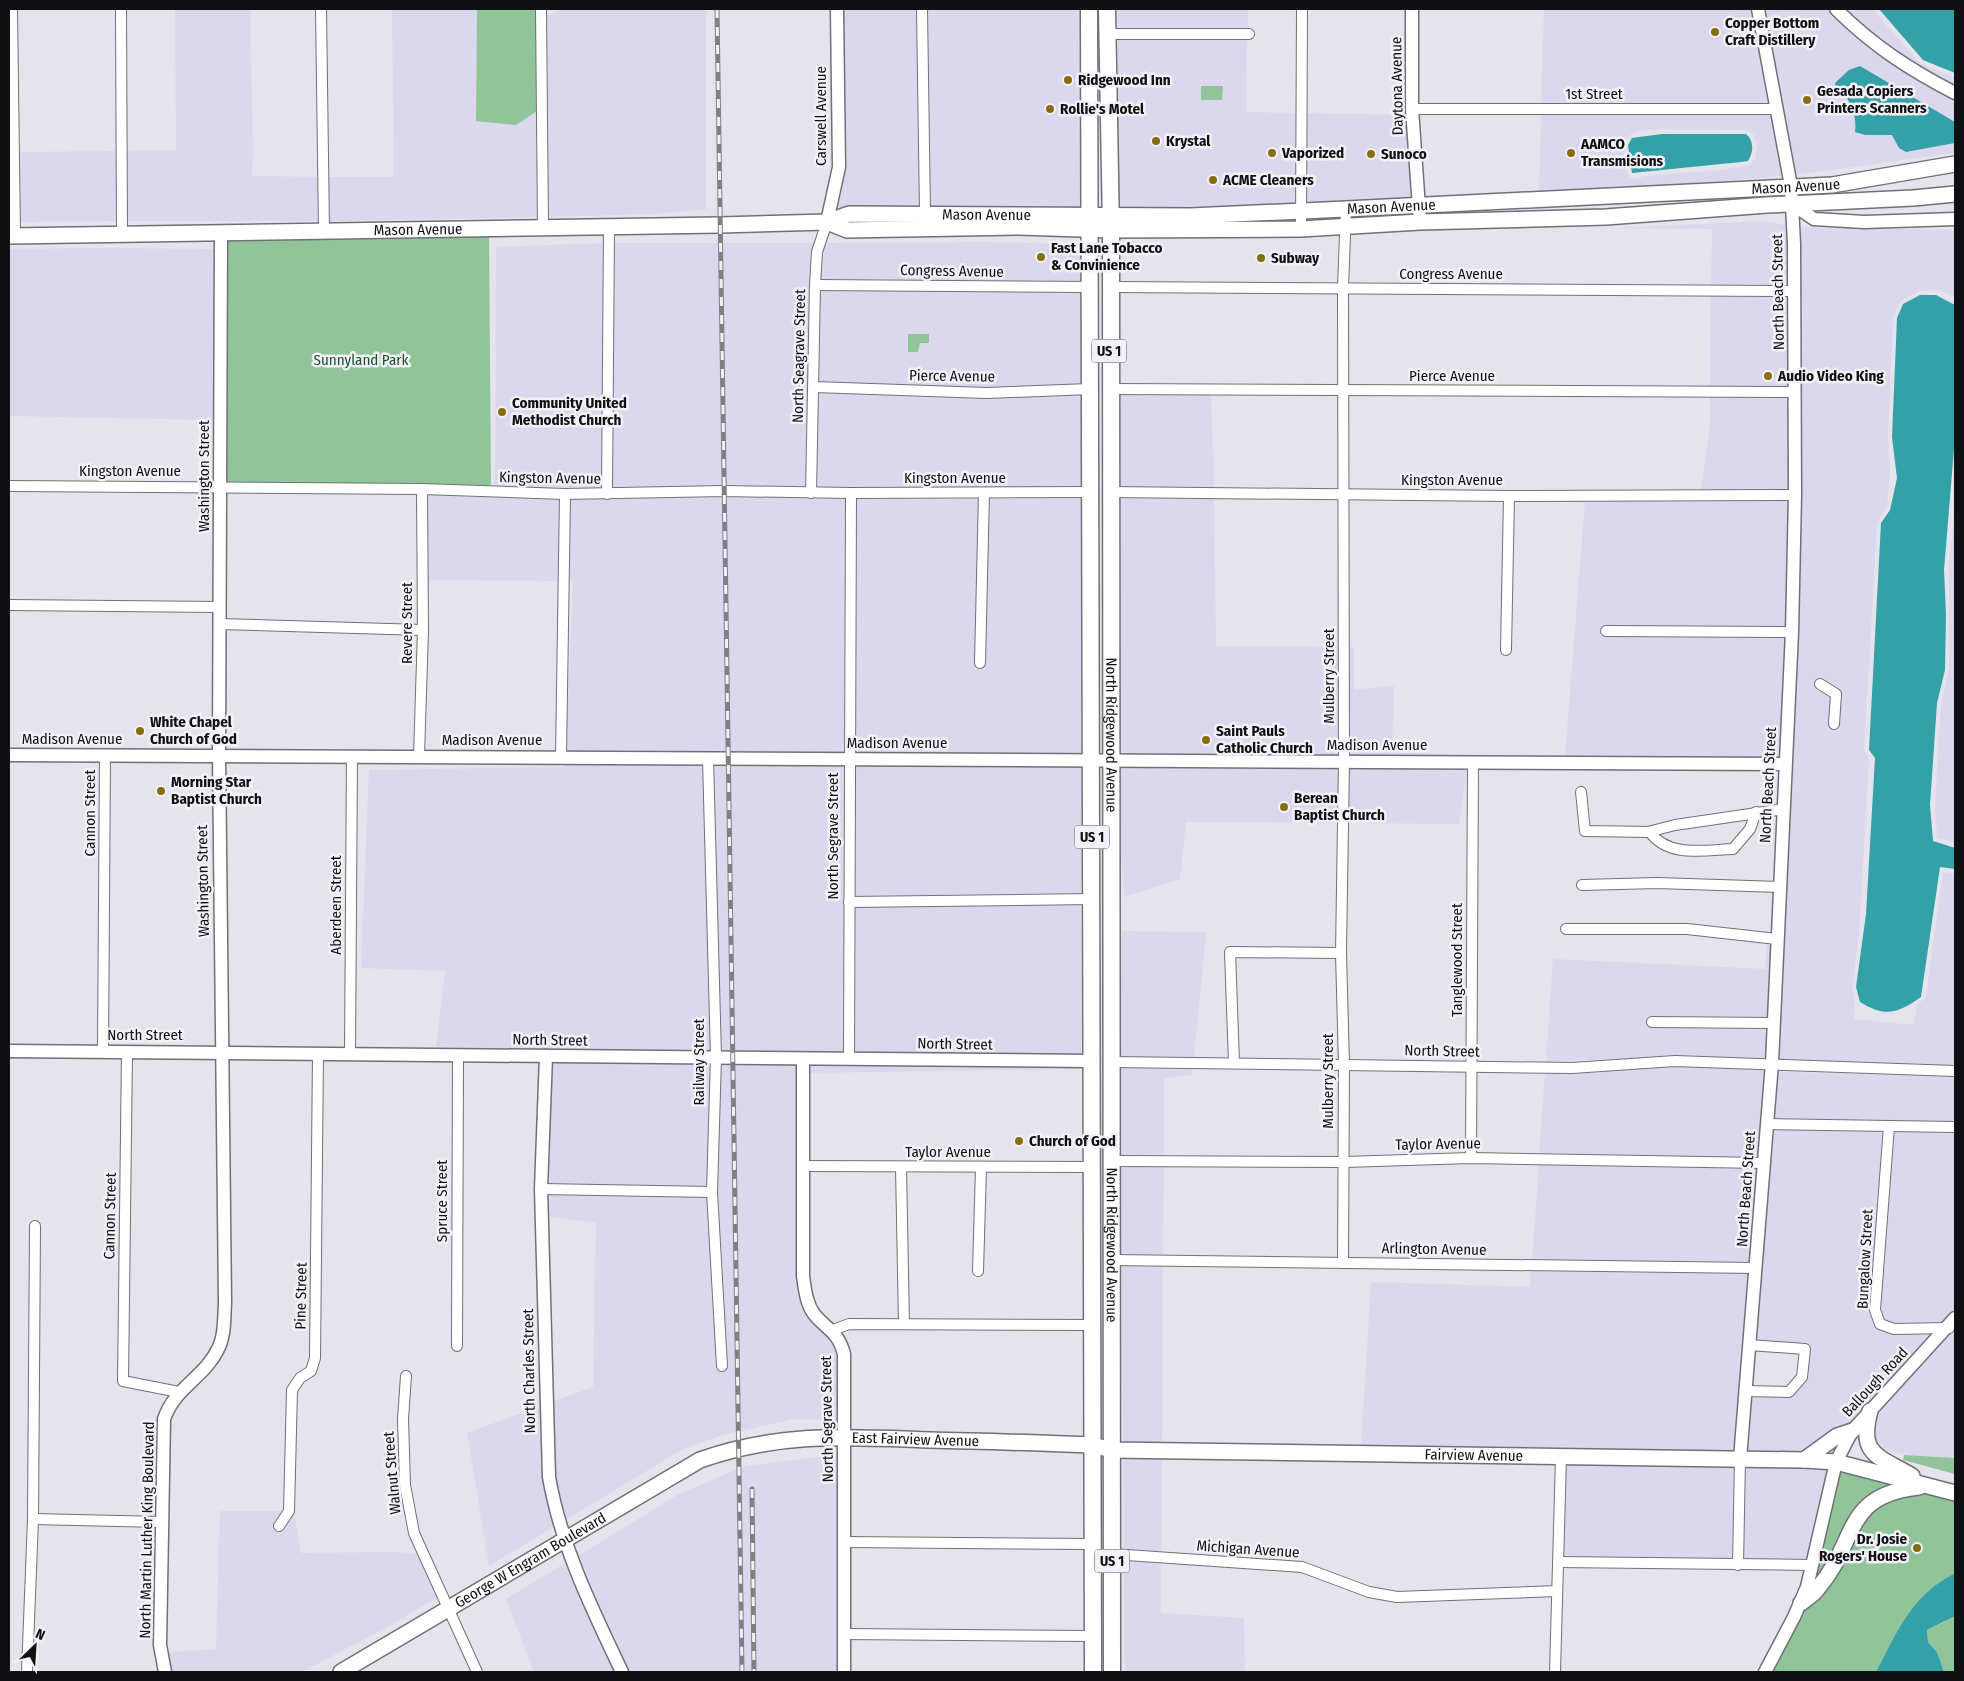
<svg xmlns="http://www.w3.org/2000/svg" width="1964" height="1681" font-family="'Fira Sans Condensed',sans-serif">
<rect width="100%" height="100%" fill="#e5e3eb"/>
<g fill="#dbd8ed" fill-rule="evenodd">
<polygon points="175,9 250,9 253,148 252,176 318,177 319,221 127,221 126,151 176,150"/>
<polygon points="392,9 477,9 476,121 537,111 538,217 329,221 329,177 394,177"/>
<polygon points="562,9 706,9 706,209 714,209 650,214 548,217 546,16"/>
<polygon points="842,9 917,9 920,209 838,207 844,167"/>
<polygon points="927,9 1081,9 1081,209 930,209"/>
<polygon points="1117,9 1248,9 1248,28 1118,28"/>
<polygon points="1544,9 1753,10 1770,103 1541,104"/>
<polygon points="1763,9 1829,9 1857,37 1884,59 1955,99 1955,122 1859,66 1849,70 1846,96 1856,123 1865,135 1892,135 1899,148 1906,152 1955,143 1955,153 1794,175"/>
<polygon points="1844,9 1874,9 1878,16 1920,63 1955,78 1955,87 1889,49"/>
<polygon points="1118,39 1247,39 1246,112 1296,113 1296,204 1139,208 1118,205"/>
<polygon points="1306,113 1408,115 1413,198 1306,203"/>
<path d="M1772 114 1784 176 1646 187 1539 192 1541 115ZM1663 129 1748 130 1754 135 1757 146 1755 159 1749 165 1721 170 1644 176 1637 179 1629 177 1626 170 1624 144 1630 135 1640 131Z"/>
<polygon points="116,151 117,221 20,222 19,152"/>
<polygon points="1762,221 1788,225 1789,285 1711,285 1712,229 1620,228"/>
<path d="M1798 227 1955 230V296L1936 290 1919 291 1901 301 1893 318 1888 437 1890 470 1887 508 1877 523 1864 750 1869 758 1859 935 1852 987 1855 1001 1854 1019 1914 1025 1917 1005 1926 997 1943 872 1955 874V1066L1787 1061 1777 1059ZM1819 677 1838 689 1841 694 1839 729 1829 730 1830 697 1814 686Z"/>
<polygon points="987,242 1076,244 1081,247 1081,282 820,279 822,252 825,243"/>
<polygon points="604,243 602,488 495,486 496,247"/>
<polygon points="614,243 815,243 809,290 806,487 724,486 612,488"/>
<polygon points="105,248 216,249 213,420 9,416 9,249"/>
<polygon points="820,290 1081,292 1081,384 988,387 819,382"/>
<polygon points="1711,296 1789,296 1790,387 1710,386"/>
<polygon points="818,393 986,398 1081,394 1081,487 816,487"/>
<polygon points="1119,394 1211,395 1214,488 1119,487"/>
<polygon points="1710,397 1790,398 1790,489 1701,490 1710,426"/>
<polygon points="427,495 560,500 559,581 428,580"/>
<polygon points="723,496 845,499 844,753 566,752 573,581 569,581 570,500"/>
<polygon points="1081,498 1081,755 854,753 856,499 979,499 975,669 985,668 989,499"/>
<polygon points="1119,498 1214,499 1216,646 1339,647 1339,755 1119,755"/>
<polygon points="1790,500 1788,626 1602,626 1600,636 1787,637 1781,759 1565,757 1585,501"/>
<polygon points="1955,506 1955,843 1937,838 1935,805 1941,704 1949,670 1949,563"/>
<polygon points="1349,647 1354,647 1354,690 1394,686 1392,752 1469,756 1349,756"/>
<polygon points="565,763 844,764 844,1054 436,1049 445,971 361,968 369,770 564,767"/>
<polygon points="854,764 1081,766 1081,893 854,896"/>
<polygon points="1119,766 1339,766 1338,823 1186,822 1180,879 1124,897 1119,820"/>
<polygon points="1349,766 1467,767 1459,824 1348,823"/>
<polygon points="1081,904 1081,1056 854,1054 854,907"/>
<polygon points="1122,931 1206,932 1194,1057 1120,1057"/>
<polygon points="1767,944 1771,944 1769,1017 1648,1016 1647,1027 1768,1028 1767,1058 1675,1056 1546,1062 1553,959 1765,969"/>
<polygon points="550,1062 798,1064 806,1318 811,1318 831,1337 839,1355 839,1420 795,1419 722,1435 681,1450 564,1521 554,1475 551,1402 593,1387 596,1223 547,1216 546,1195 716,1197 718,1187 546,1184"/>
<polygon points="808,1064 845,1065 1081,1067 1081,1069 808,1073"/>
<polygon points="1674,1067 1767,1069 1760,1158 1539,1153 1545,1073"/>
<polygon points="1120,1068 1193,1068 1192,1075 1164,1078 1164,1156 1121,1155"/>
<polygon points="1777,1070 1786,1072 1955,1077 1955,1122 1773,1119"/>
<polygon points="1772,1130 1883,1131 1870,1312 1878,1329 1892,1334 1936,1333 1834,1455 1745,1454 1749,1397 1792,1396 1807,1377 1810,1349 1806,1343 1754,1340"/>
<polygon points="1893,1131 1955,1133 1955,1309 1946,1322 1895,1323 1884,1319 1880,1308"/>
<polygon points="1539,1165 1759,1169 1752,1262 1532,1260"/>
<polygon points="1121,1166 1164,1166 1163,1255 1121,1254"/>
<polygon points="1122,1265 1163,1266 1162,1445 1123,1444"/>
<polygon points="1531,1270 1751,1273 1735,1454 1361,1448 1371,1282 1530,1287"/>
<polygon points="1955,1327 1955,1458 1919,1457 1878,1449 1871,1439 1875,1413 1950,1333 1953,1333"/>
<polygon points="541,1406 544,1478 555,1526 489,1566 467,1433"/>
<polygon points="1123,1455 1162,1456 1161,1552 1124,1550"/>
<polygon points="826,1456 839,1456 839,1672 628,1672 588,1589 576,1557 679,1494 745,1466"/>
<polygon points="1566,1462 1735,1465 1733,1560 1564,1556"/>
<polygon points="1745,1465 1830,1467 1808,1559 1743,1560"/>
<polygon points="220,1511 283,1511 273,1527 280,1533 294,1511 301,1553 395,1552 418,1554 438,1597 393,1624 302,1672 170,1672 167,1652 216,1649"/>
<polygon points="1124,1561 1161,1563 1161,1613 1244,1618 1245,1672 1125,1672"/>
<polygon points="567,1562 579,1595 616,1672 534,1672 506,1599"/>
</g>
<g fill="#91c599">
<polygon points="477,9 536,9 537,111 516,125 476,121"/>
<polygon points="1201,86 1223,86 1222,100 1201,100"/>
<polygon points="489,229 491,492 221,487 221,233"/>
<polygon points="908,334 929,334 929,343 920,343 918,352 908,352"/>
<polygon points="1904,1455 1955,1458 1955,1474 1903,1460"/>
<path d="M1836 1462 1955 1493V1573C1909 1599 1900 1627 1876 1672H1765L1794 1617Z"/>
<polygon points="1951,1616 1955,1616 1955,1672 1944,1672 1937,1652 1928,1642 1927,1630 1944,1622"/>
</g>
<g fill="#34a0a7">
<polygon points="1879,9 1955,9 1955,73 1923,60"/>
<path d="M1860 66 1955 122V143L1906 152 1899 148 1892 135H1865L1855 132C1857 118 1852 108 1846 96L1837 93 1835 83 1849 70Z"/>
<path d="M1662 134H1746C1754 141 1754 151 1748 161L1741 162 1632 173 1628 145 1632 138Z"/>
<path d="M1920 295H1936L1955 305V437L1944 570 1946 614 1945 670 1937 703 1930 805 1933 841 1955 848V869L1940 867 1921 997C1898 1013 1886 1018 1860 1002L1856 987 1866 914 1875 758 1869 750 1881 523 1890 510 1897 478 1892 437 1897 318 1903 304Z"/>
<path d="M1955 1573V1616L1927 1630 1928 1642 1937 1652 1944 1672H1876C1898 1630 1911 1596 1955 1573Z"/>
</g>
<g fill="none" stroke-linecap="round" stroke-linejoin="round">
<defs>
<g id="minor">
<polyline points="12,9 15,236"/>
<polyline points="121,9 122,235"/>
<polyline points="321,9 324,231"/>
<polyline points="541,9 543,228"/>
<polyline points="922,9 925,214"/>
<polyline points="1107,34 1249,34"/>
<polyline points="1412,109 1776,109"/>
<polyline points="1301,229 1302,9"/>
<polyline points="815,285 1090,287"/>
<polyline points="1109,287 1794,291"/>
<polyline points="814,387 987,393 1090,389"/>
<polyline points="1109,389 1795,392"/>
<polyline points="9,486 422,489 565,494 724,491 851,493 1091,492"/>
<polyline points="1109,492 1509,496 1795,495"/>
<polyline points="811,493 815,285 817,252 827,222"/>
<polyline points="607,494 609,227"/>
<polyline points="9,605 219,607"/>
<polyline points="219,624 423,630"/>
<polyline points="1606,631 1792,632"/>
<polyline points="1506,650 1509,496"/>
<polyline points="980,663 984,493"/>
<polyline points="1820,684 1836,694 1834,724"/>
<polyline points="419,756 423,630 422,489"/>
<polyline points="561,757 565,494"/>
<polyline points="708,759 716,1057 712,1192 722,1366"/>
<path d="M1581 792 1585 831 1650 832C1668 858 1705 850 1733 849L1750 829 1756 812"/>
<polyline points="1648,832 1675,825 1784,809"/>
<polyline points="1582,885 1657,883 1780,887"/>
<polyline points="849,902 1092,899"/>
<polyline points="1566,929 1687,929 1777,939"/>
<polyline points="1652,1022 1774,1023"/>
<polyline points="103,1051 105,755"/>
<polyline points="127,1051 123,1381 179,1392"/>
<polyline points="350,1055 352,756"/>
<polyline points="849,1059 851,493"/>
<polyline points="1111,1062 1572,1068 1675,1061 1955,1071"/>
<polyline points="1234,1063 1230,952 1341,953"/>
<polyline points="1767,1124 1955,1127"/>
<polyline points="1889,1126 1875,1310 1880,1324 1894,1329 1949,1328"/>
<polyline points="1471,1158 1473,762"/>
<polyline points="1111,1161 1344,1162 1471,1158 1764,1163"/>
<polyline points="803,1166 1093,1167"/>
<polyline points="901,1167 904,1324"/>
<polyline points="541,1189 712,1192"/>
<polyline points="1111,1260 1756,1268"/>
<polyline points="1343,1263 1344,1065 1341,953 1344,761 1343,288 1346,209"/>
<polyline points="978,1271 981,1168"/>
<polyline points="833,1330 849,1324 1092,1325"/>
<polyline points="457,1346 458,1055"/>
<polyline points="406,1376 403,1419 405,1485 414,1533 477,1672"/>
<polyline points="1745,1391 1789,1392 1802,1377 1805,1349 1749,1345"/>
<polyline points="33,1519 161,1522"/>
<polyline points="279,1526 289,1511 292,1390 300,1378 311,1371 315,1358 318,1054"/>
<polyline points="844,1542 1093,1544"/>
<polyline points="1112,1554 1302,1567 1369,1592 1397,1597 1557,1591"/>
<polyline points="1559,1562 1812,1565"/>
<polyline points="1738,1565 1740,1459"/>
<polyline points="844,1634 1093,1636"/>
<polyline points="27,1672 33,1519 35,1226"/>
<polyline points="1555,1672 1561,1457"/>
</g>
<g id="tertiary">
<polyline points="1412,9 1412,109 1420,222"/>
<path d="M1836 9C1872 45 1910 70 1955 93"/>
<polyline points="1792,204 1814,219 1864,222 1955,219"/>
<polyline points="827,222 839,167 837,9"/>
<polyline points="9,755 1785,764"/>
<polyline points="9,1051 1092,1061"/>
<path d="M546 1056 541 1189 549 1477C561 1546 592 1609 622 1672"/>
<path d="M803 1059V1276C805 1289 806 1303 814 1314 827 1330 838 1331 844 1354V1672"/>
<polyline points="1740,1459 1772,1063 1792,632 1795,495 1794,244 1791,186 1758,9"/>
<path d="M165 1672 160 1645 164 1419C175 1387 205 1377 218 1349 225 1336 224 1318 225 1303L219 755 221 233"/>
<polyline points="1765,1672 1794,1617 1807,1587 1836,1462 1852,1431 1955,1318"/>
</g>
<g id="secondary">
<polyline points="827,222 847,230 1019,227 1111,230 1301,229 1420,222 1606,217 1767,205 1913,198 1955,194"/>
<path id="s1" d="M9 236 720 225 827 222 849 214 1190 216 1346 209 1832 185 1955 164"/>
<path d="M1870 1411C1858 1455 1878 1456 1912 1476"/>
<polyline points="1804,1460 1837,1436 1852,1431"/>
<path d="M1801 1603C1806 1599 1814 1594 1818 1588 1858 1542 1842 1495 1919 1487"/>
<path id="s2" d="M341 1672 700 1460C779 1432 846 1437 929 1440 983 1441 1038 1443 1092 1445L1112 1450 1804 1460 1836 1462 1955 1493"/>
</g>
<g id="primary">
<polyline points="1089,9 1093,1672"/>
<path id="s3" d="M1107 9 1111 230 1112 1672"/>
</g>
</defs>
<use href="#minor" stroke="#727077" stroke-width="12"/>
<use href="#tertiary" stroke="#727077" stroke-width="15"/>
<use href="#secondary" stroke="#727077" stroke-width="18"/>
<use href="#primary" stroke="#727077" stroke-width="19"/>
<use href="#minor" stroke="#fff" stroke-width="10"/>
<use href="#tertiary" stroke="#fff" stroke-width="12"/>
<use href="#secondary" stroke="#fff" stroke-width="15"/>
<use href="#primary" stroke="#fff" stroke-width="16"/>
<defs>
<g id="rail">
<polyline points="717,9 742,1672"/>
<polyline points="752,1489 754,1672"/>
</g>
</defs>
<use href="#rail" stroke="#807f84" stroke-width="5"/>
<use href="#rail" stroke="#f3f0f8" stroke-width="3" stroke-dasharray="9" stroke-linecap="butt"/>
</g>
<g fill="#866e0e" stroke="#f3f0f8" stroke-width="2">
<circle cx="1715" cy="32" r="5"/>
<circle cx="1068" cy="80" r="5"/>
<circle cx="1807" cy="100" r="5"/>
<circle cx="1050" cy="109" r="5"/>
<circle cx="1156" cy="141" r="5"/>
<circle cx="1272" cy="153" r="5"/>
<circle cx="1571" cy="153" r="5"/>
<circle cx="1371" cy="154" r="5"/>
<circle cx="1213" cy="180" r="5"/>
<circle cx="1041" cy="257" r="5"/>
<circle cx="1261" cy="258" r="5"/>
<circle cx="1768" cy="376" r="5"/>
<circle cx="502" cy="412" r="5"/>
<circle cx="140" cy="731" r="5"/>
<circle cx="1206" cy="740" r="5"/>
<circle cx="161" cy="791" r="5"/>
<circle cx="1284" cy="807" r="5"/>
<circle cx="1019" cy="1141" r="5"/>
<circle cx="1917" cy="1548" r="5"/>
</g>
<g text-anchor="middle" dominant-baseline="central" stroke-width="5" stroke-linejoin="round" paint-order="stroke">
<g fill="#f3f0f8" stroke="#545257" stroke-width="1">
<rect x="1091.5" y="339.5" width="35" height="23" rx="4"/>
<rect x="1074.5" y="825.5" width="35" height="23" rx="4"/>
<rect x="1094.5" y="1549.5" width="35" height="23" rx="4"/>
</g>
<g font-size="14" font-weight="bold" fill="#100f12">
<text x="1109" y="351">US 1</text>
<text x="1092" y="837">US 1</text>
<text x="1112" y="1561">US 1</text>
</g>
<g font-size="15" font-weight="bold" fill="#100f12" stroke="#f3f0f8" text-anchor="start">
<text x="1725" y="23">Copper Bottom<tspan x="1725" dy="17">Craft Distillery</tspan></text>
<text x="1078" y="80">Ridgewood Inn</text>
<text x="1817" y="91">Gesada Copiers<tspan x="1817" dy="17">Printers Scanners</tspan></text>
<text x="1060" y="109">Rollie's Motel</text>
<text x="1166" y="141">Krystal</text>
<text x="1581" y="144">AAMCO<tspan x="1581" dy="17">Transmisions</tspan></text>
<text x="1282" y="153">Vaporized</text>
<text x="1381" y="154">Sunoco</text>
<text x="1223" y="180">ACME Cleaners</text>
<text x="1051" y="248">Fast Lane Tobacco<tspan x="1051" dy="17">&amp; Convinience</tspan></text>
<text x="1271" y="258">Subway</text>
<text x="1778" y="376">Audio Video King</text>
<text x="512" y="403">Community United<tspan x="512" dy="17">Methodist Church</tspan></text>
<text x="150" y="722">White Chapel<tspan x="150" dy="17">Church of God</tspan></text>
<text x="1216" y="731">Saint Pauls<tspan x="1216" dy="17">Catholic Church</tspan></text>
<text x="171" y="782">Morning Star<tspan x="171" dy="17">Baptist Church</tspan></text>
<text x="1294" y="798">Berean<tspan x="1294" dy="17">Baptist Church</tspan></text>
<text x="1029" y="1141">Church of God</text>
<text x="1907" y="1539" text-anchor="end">Dr. Josie<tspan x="1907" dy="17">Rogers' House</tspan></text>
</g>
<g font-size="15" fill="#100f12" stroke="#f3f0f8">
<text transform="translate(1397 86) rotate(-91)">Daytona Avenue</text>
<text x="1594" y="94">1st Street</text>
<text transform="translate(821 116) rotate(-90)">Carswell Avenue</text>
<text stroke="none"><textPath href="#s1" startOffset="1789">Mason Avenue</textPath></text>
<text stroke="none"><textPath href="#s1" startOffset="1384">Mason Avenue</textPath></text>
<text stroke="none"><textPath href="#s1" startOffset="979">Mason Avenue</textPath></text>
<text stroke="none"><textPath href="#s1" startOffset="409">Mason Avenue</textPath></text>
<text transform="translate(952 271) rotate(1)">Congress Avenue</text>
<text x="1451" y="274">Congress Avenue</text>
<text transform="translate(1778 292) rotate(-91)">North Beach Street</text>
<text transform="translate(799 356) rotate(-89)">North Seagrave Street</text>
<text transform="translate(952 376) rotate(1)">Pierce Avenue</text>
<text x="1452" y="376">Pierce Avenue</text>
<text x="130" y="471">Kingston Avenue</text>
<text transform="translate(204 476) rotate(-90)">Washington Street</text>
<text transform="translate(550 478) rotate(1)">Kingston Avenue</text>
<text x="955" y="478">Kingston Avenue</text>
<text x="1452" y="480">Kingston Avenue</text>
<text transform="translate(407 623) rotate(-90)">Revere Street</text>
<text transform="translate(1329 676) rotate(-90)">Mulberry Street</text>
<text stroke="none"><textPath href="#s3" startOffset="726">North Ridgewood Avenue</textPath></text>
<text x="72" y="739">Madison Avenue</text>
<text x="492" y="740">Madison Avenue</text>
<text x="897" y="743">Madison Avenue</text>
<text x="1377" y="745">Madison Avenue</text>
<text transform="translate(1768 785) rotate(-87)">North Beach Street</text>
<text transform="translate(90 813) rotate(-90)">Cannon Street</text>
<text transform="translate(833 836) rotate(-90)">North Segrave Street</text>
<text transform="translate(203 881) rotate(-91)">Washington Street</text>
<text transform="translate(336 905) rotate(-90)">Aberdeen Street</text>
<text transform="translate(1457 960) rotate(-90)">Tanglewood Street</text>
<text x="145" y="1035">North Street</text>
<text transform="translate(550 1040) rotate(1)">North Street</text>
<text transform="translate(955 1044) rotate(1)">North Street</text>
<text transform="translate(1442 1051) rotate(1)">North Street</text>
<text transform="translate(699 1062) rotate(-90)">Railway Street</text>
<text transform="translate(1328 1081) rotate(-90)">Mulberry Street</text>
<text transform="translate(1438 1144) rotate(-1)">Taylor Avenue</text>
<text x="948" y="1152">Taylor Avenue</text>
<text transform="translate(1746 1189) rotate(-86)">North Beach Street</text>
<text transform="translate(442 1201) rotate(-90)">Spruce Street</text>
<text transform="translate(110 1216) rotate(-89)">Cannon Street</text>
<text stroke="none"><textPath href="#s3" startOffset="1236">North Ridgewood Avenue</textPath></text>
<text transform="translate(1434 1249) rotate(1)">Arlington Avenue</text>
<text transform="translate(1865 1259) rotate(-87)">Bungalow Street</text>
<text transform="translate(301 1296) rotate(-89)">Pine Street</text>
<text transform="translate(529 1371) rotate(-91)">North Charles Street</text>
<text transform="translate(1875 1382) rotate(-47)">Ballough Road</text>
<text transform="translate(827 1419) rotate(-91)">North Segrave Street</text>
<text stroke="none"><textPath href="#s2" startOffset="635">East Fairview Avenue</textPath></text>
<text stroke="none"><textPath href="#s2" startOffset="1194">Fairview Avenue</textPath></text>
<text transform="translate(392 1473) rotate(-95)">Walnut Street</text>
<text transform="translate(147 1530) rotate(-89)">North Martin Luther King Boulevard</text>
<text transform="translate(1248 1549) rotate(4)">Michigan Avenue</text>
<text stroke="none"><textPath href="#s2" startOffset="220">George W Engram Boulevard</textPath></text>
</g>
<g font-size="15" fill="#145627" stroke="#f3f0f8">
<text x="361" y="360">Sunnyland Park</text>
</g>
</g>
<rect width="1964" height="1681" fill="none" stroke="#100f12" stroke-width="20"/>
<g transform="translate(35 1646) rotate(25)" stroke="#f3f0f8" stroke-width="4" paint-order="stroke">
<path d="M0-4L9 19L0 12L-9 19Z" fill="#100f12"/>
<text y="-8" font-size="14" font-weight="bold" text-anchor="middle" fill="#100f12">N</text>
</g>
</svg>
